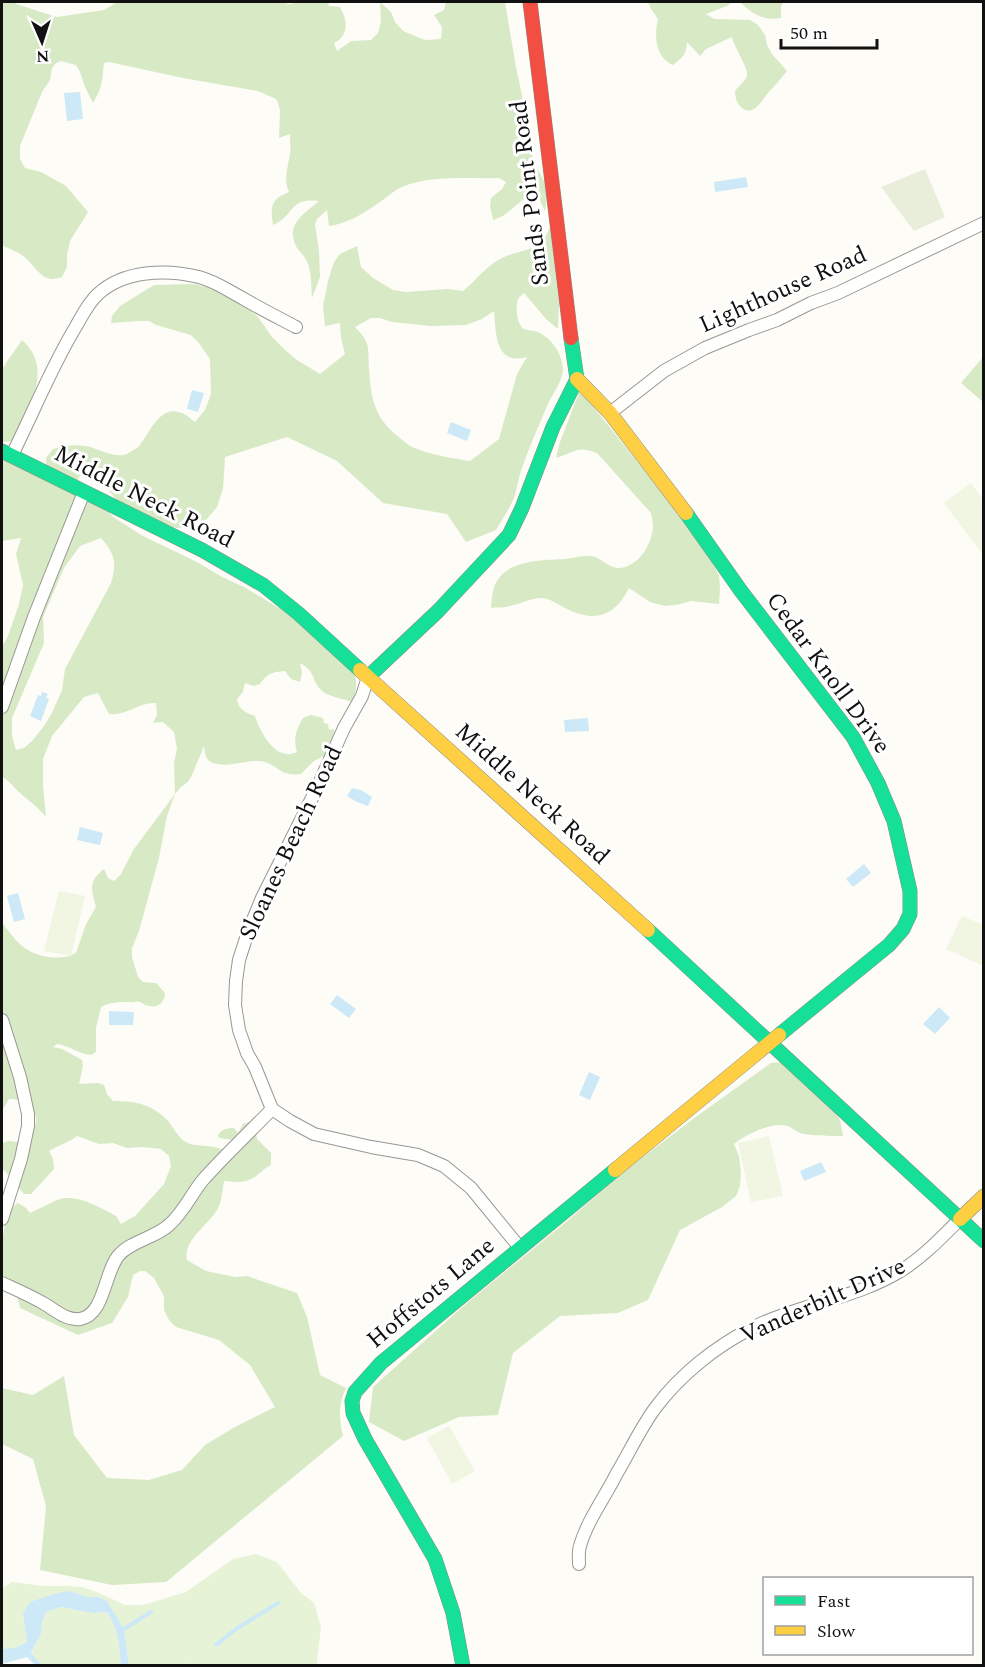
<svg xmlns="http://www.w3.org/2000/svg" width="985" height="1667" font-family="Spectral,serif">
<rect width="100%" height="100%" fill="#fdfcf7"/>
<g fill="#e7f3d7">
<path d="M256 1554 277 1562 301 1593 314 1603 321 1627 317 1662 318 1665H187L189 1663 185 1666 129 1665 124 1629 107 1601 99 1597H88L69 1591 23 1615 27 1642C19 1646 11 1651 2 1649V1588L12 1582 44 1586H67L82 1587 97 1592 125 1605H143L186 1592 233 1559Z"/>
<path d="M61 1607 93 1613 107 1612C119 1630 119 1644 121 1665H42L31 1654 41 1634 42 1623 46 1612Z"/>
</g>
<g fill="#d8eac5" fill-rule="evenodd">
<path d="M2 2H15L16 4 57 17 104 10 117 2H281C286 4 291 5 296 2H328L329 6 340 7C348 21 349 35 334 43L337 51 351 41 371 40 378 33 381 22 380 2 391 12 395 22 403 31 425 40 441 39 442 27 434 15 444 10 446 2H505L516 67 532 143C529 163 540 169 546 186 548 193 546 203 545 211L535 190 503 216 493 220 490 206 491 198 502 189 506 182 499 178C469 179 430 175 402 187 396 189 391 194 387 197 369 210 351 223 329 226L327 210 317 219 315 224 319 252 320 277 312 298C311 287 312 275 308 264 306 258 301 253 297 248 284 225 304 214 319 201 288 197 297 214 273 225 270 206 271 199 289 192 283 178 288 168 290 154 291 148 290 141 290 134L279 138 280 110 278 103 276 99 258 91 183 78 109 62 104 63C102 80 103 87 93 103L85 87 80 72 76 65 61 61 56 63 52 68 50 80 42 92 20 146V159L25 168 41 172 66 186 88 212 70 241 67 255V267L62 277C41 285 37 266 23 256 17 251 9 249 2 245Z"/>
<path d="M648 2H732L727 6 706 14 714 19 750 20 758 25 765 35 767 45 772 54 787 71C781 79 774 86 768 93 762 100 754 117 742 108 737 104 735 97 735 91 738 86 745 82 747 76 749 69 734 47 732 37L706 49 700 56 687 42C686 55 683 57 673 65 655 57 654 36 658 19L651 9Z"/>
<path d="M740 2H783L781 7V18C764 21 752 14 740 2Z"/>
<path d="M550 227 559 304 558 329 546 319 524 293C522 295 520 296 518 299 515 307 517 325 524 329 528 331 533 330 538 332 551 338 562 353 563 368 563 381 554 391 549 402 539 425 529 447 521 471 518 480 517 489 514 498 509 509 502 520 496 530L466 542 447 514 383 503 337 461 287 437 225 457 223 489 217 507 207 519 193 527 176 528 124 508 110 492 104 473 102 470C89 465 78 472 77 485L104 507 113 517 143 536 197 562 222 577 244 587 292 616 354 669C357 681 357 690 353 702 344 699 328 697 321 690 310 678 317 673 300 663L302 673 300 682 291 679 285 671C272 672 268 673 260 684L254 686 245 683 243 692 237 699C238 709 246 713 255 716 259 729 271 753 287 754 290 755 293 753 297 752 293 738 296 730 303 718L311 715 323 718 324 723 328 724 329 730 334 729 335 736 324 756 314 761 301 774C277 777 278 762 258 761 244 760 225 769 211 762 205 759 205 752 204 746L192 775 188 782 181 787 175 794 167 816 159 858 139 931 132 948V957L138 977 143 982 156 983 165 993C165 1002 158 1008 149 1006 145 1006 143 1003 140 1002 136 1001 133 1003 130 1002 118 1002 111 1002 101 1007L96 1028V1052L91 1055C79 1054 70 1046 57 1044L53 1047 62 1049 82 1060 83 1066 79 1084 98 1083 104 1085 107 1094 113 1101C136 1101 153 1104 169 1122 173 1128 178 1136 184 1141 194 1148 210 1144 221 1149L227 1147 233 1140 219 1138 218 1135C222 1129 227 1128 234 1128L238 1133 243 1124 249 1122H254L257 1139 271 1153V1165C262 1169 255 1180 245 1181 239 1183 231 1181 224 1181 222 1192 222 1204 215 1213 205 1227 183 1242 187 1260L206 1271 235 1277 247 1276 297 1293 307 1317 320 1375 346 1388C338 1404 339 1419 343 1436L166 1582 112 1585 40 1570 46 1506 33 1459 2 1444V1388L33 1395 64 1376 74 1435 107 1478 149 1480 182 1470 205 1445 235 1427 275 1407 250 1365 219 1340 176 1327 169 1320 164 1310V1296L154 1278 145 1271H140L133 1275 128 1297 112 1323 78 1335 20 1308 14 1284 2 1274C2 1254 0 1213 18 1203L26 1208 30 1213C39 1209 48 1204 57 1200 77 1193 98 1207 116 1216L121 1224 135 1216 164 1184 171 1166 169 1156 161 1149 143 1147 127 1148 113 1143 99 1144 77 1136C68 1143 59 1145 49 1151L53 1159 54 1169 31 1194H24L5 1171 2 1170V1143L8 1141 19 1142 31 1137C33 1132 37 1123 36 1118 34 1105 20 1098 9 1099L2 1111V923C8 930 14 939 21 945 34 957 61 962 76 953L86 924 96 907C91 890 88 881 104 869L108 878 114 881 121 874 134 849 175 794 174 763 177 749 174 732 163 722 153 723 157 715 156 703C139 702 126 716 109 714L98 693 84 697 52 736 43 759V786L46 817C38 807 29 801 20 793 13 787 10 781 2 777V647L8 636 19 604 23 585 16 554 21 538 2 541V459L46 465V458L53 449C63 446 74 444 86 446 98 448 114 459 127 454 130 452 136 449 139 446 150 433 160 402 184 414 188 416 192 420 195 422L205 410 211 394 210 359 198 342 191 335 156 325 149 321H138L111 323 112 316 120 306 154 285 195 284 221 291 242 302 258 317 272 337 285 350 297 360 320 374 345 354 341 338 340 323 325 326 323 306 328 281 334 262 340 254 357 246 361 267 373 278 393 290 406 292 448 289 463 291C476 281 485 267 500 259 521 248 540 254 550 227ZM494 311C496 333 495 366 527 357L517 374 499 439 470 461C453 458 435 456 420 450 412 448 406 443 400 438 375 419 371 400 369 369 368 348 371 343 355 327L371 318H380L392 322 430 326 466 325 482 319ZM101 538C115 554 117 563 111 583L65 669 62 690 52 713 44 726 32 741 24 748 16 750 12 736V718L44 643 43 617 64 568 80 546Z"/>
<path d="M22 340C54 368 29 407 16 438L12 441 2 442V365L4 367C9 357 16 350 22 340Z"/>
<polygon points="983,357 983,402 961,383"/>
<path d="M580 390 697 537 719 575 720 588 719 604 691 601 676 605 665 606 650 602 629 588C615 616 596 623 567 609 559 605 551 599 542 598 530 598 521 604 510 606 504 608 497 607 491 608 492 599 492 589 497 581 509 560 544 560 565 559 574 558 584 555 592 556 601 558 608 567 617 568 637 569 652 545 653 527 653 522 652 518 651 513L597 453C577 445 575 452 556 458L560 442Z"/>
<path d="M782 1062 829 1105 840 1120 843 1136C831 1136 811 1136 800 1133 795 1131 792 1127 787 1126 773 1121 745 1135 734 1144L739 1156 741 1172 740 1186 736 1196 722 1207 680 1230 648 1300 618 1313 560 1316 513 1353 498 1415 459 1417 404 1441 369 1422 373 1387 468 1302 567 1221 631 1166 697 1116 771 1063Z"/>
</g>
<polygon fill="#e9eedb" points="925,169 945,217 914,231 881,187"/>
<g fill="#f0f6e1">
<polygon points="971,483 983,500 983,555 944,503"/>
<polygon points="59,891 85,896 71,956 44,951"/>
<polygon points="962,916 983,925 983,966 946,949"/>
<polygon points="769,1136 783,1196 751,1202 738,1143"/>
<polygon points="449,1426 475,1471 452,1484 427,1438"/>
</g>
<g fill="#cde8f7">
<polygon points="80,92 83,119 67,121 64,93"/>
<polygon points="746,177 748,187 715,192 714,182"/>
<polygon points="192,390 204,393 198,412 187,409"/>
<polygon points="451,422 471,430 467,441 447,433"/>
<polygon points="42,692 48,694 46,698 49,699 41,721 30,716 38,695 41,696"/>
<polygon points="588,718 589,731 565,732 564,720"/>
<polygon points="352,788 361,790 372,797 368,806 357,802 347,796"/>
<polygon points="80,827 103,833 100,845 77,840"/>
<polygon points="864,864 871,873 853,887 846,879"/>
<polygon points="18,893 25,919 14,922 7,896"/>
<polygon points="337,995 356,1009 349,1018 330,1004"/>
<polygon points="939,1007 950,1018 935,1034 923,1024"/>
<polygon points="109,1011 134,1012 133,1025 109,1025"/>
<polygon points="589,1072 600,1077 590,1100 579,1095"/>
<polygon points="821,1162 826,1172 804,1181 800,1171"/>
<path d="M69 1591 88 1597H99L107 1601 124 1629 129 1665H121C119 1644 119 1631 107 1612L93 1613 61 1607 46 1612 42 1623 41 1634 31 1653 42 1665H35L27 1657 2 1664V1649L15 1648 27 1642 23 1614 30 1602 54 1594Z"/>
</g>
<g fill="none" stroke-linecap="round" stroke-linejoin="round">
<g stroke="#cde8f7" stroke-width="4">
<polyline points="124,1629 151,1612"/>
<polyline points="216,1645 236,1629 278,1603"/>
</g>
<defs>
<g id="street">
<polyline points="610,413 664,371 705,348 749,330 777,320 811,303 838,293 984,223"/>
<path d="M12 455C33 413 51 368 75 328 82 316 88 303 98 294 124 270 166 269 199 277 215 281 229 291 244 299 261 309 279 318 296 327"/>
<polyline points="368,677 362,696 344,728 318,786 262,898 248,932 239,960 236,981 235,1005 239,1030 247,1053 255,1067 272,1109 290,1121 314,1134 371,1147 418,1155 444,1166 471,1188 520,1248"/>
<polyline points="2,707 34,617 84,492"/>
<polyline points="2,1020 20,1077 28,1114 28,1126 21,1159 2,1219"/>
<path d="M2 1283C15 1289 29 1295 43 1303 54 1309 66 1321 80 1319 105 1315 104 1272 119 1255 131 1241 155 1238 169 1225 183 1213 191 1195 202 1181 224 1156 249 1133 272 1109"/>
<path d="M579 1564C579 1558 578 1552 580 1546 587 1521 605 1497 617 1473 630 1451 641 1427 656 1407 680 1375 715 1347 750 1329 798 1304 856 1299 902 1270 924 1256 942 1237 960 1219"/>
</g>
<g id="fast">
<polyline points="2,451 202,550 263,585 299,614 360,670"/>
<polyline points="686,513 741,591 853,737 878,783 894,821 910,891 910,914 903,929 889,945 779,1035"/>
<polyline points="368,677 438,611 509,535 522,508 553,427 577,379 571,338"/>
<polyline points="648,930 984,1241"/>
<polyline points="463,1666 453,1613 435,1559 365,1439 353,1413 352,1401 355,1392 381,1363 615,1170"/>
</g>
<g id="slow">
<polyline points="577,379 610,413 686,513"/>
<polyline points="360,670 648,930"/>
<polyline points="615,1170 779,1035"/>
<polyline points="960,1219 984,1196"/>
</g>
<polyline id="jam" points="530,2 571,338"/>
</defs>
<use href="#street" stroke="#979795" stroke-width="14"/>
<use href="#fast" stroke="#8e8d8b" stroke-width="15"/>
<use href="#slow" stroke="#8e8d8b" stroke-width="15"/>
<use href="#jam" stroke="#8e8d8b" stroke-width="15"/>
<use href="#street" stroke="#fffffe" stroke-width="12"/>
<use href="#fast" stroke="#16e098" stroke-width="14"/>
<use href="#slow" stroke="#ffcf43" stroke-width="14"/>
<use href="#jam" stroke="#f24e42" stroke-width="14"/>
</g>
<g text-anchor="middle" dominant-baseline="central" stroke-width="6" stroke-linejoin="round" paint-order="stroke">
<g font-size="24" fill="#111" stroke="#fff">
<text transform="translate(530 193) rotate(-97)">Sands Point Road</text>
<text transform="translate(783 290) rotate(-24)">Lighthouse Road</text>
<text transform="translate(144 497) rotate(27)">Middle Neck Road</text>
<text transform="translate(828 673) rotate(54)">Cedar Knoll Drive</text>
<text transform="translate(532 794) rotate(42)">Middle Neck Road</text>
<text transform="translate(291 843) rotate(-65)">Sloanes Beach Road</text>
<text transform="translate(431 1293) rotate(-40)">Hoffstots Lane</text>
<text transform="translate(823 1301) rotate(-24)">Vanderbilt Drive</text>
</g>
</g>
<rect width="985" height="1667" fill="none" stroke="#111111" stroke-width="6"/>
<rect x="763" y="1577" width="210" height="78" fill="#ffffff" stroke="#a0a0a0" stroke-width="1.5"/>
<rect x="775" y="1596" width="30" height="9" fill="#16e098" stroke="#a0a0a0" stroke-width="1.5"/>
<text x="817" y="1607" font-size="18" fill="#111111">Fast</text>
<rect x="775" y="1626" width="30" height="9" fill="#ffcf43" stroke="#a0a0a0" stroke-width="1.5"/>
<text x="817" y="1637" font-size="18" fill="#111111">Slow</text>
<g transform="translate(42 42) rotate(177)" stroke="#ffffff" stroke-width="4.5" paint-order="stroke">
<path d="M0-4.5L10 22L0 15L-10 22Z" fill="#111111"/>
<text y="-9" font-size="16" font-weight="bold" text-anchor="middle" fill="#111111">N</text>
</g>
<path d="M781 39v9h96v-9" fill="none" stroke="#111111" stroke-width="3"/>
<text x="790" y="39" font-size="18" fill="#111111" stroke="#ffffff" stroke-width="4.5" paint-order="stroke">50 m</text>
</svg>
